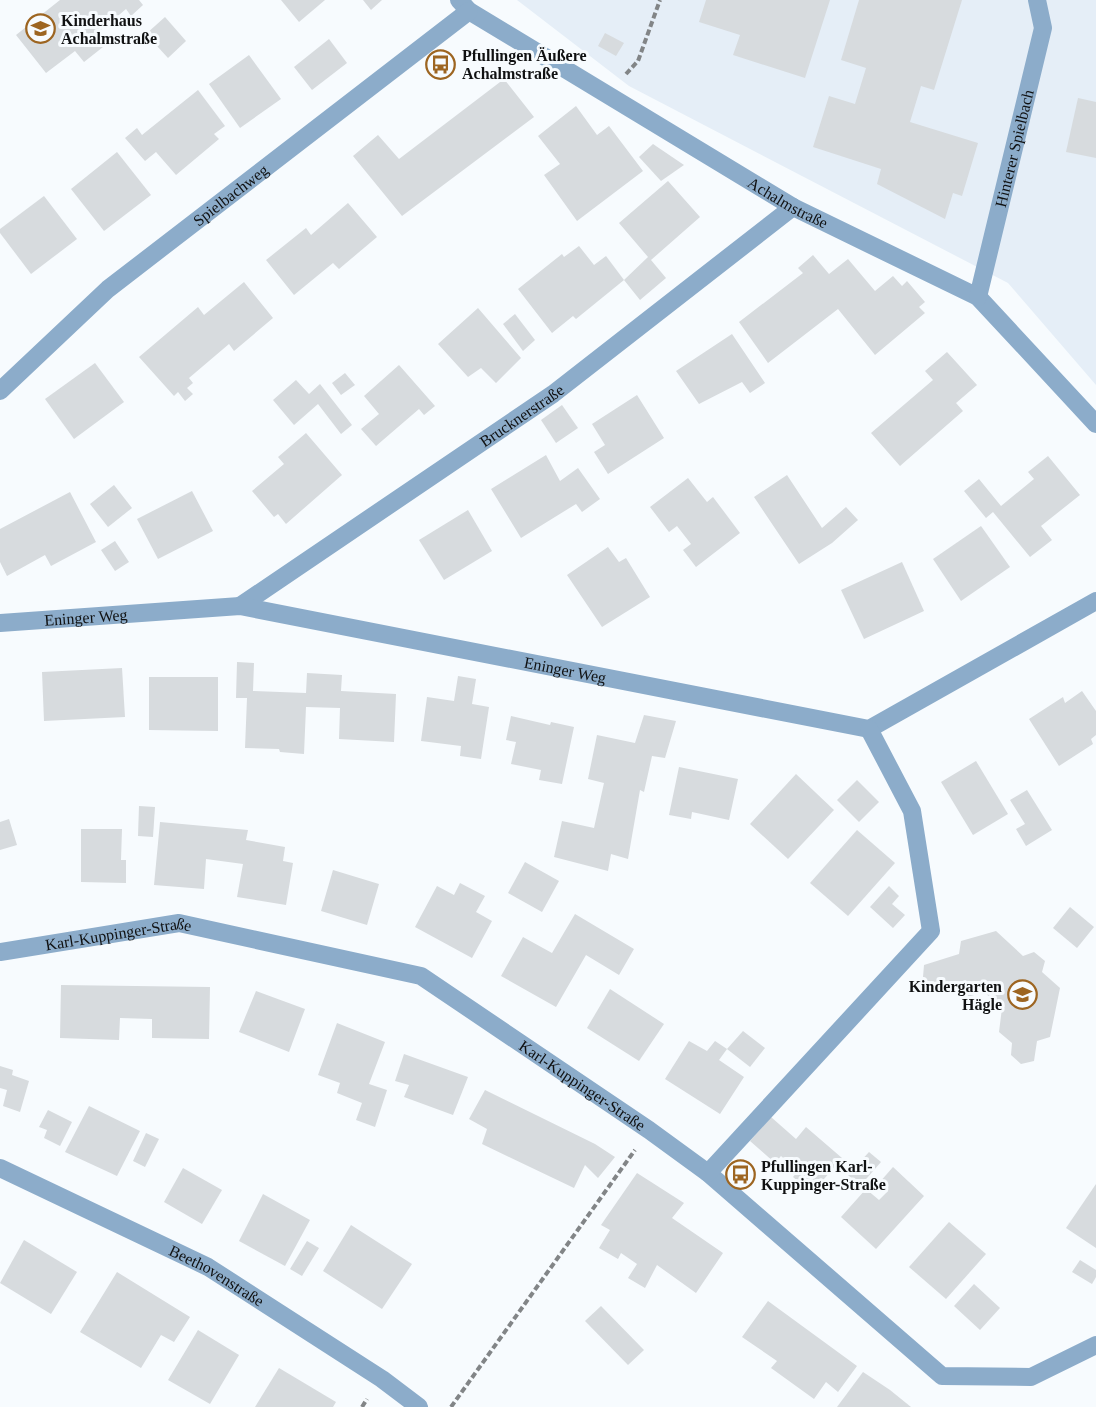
<svg xmlns="http://www.w3.org/2000/svg" width="1096" height="1407" font-family="Georgia,serif">
<rect width="100%" height="100%" fill="#f7fbfe"/>
<polygon fill="#e5eef7" points="517,0 1096,0 1096,385 1008,283 629,86"/>
<g fill="#d7dbde">
<polygon points="60,0 139,0 143,5 131,16 126,9 94,36 103,47 84,62 75,51 46,73 16,35"/>
<polygon points="281,0 325,0 299,22"/>
<polygon points="363,0 382,0 371,10"/>
<polygon points="706,0 830,0 805,78 733,55 740,35 699,22"/>
<polygon points="859,0 962,0 934,90 921,86 910,122 978,143 962,196 953,193 945,219 877,184 881,169 813,147 829,96 855,104 866,68 841,60"/>
<polygon points="165,17 186,41 168,58 146,34"/>
<polygon points="605,33 624,43 616,56 598,46"/>
<polygon points="329,39 347,63 312,90 294,67"/>
<polygon points="249,55 281,99 240,128 209,84"/>
<polygon points="504,79 534,117 402,216 353,156 378,135 399,159"/>
<polygon points="198,90 225,126 214,134 219,139 176,175 156,152 145,161 125,138 137,128 142,135"/>
<polygon points="1078,98 1096,102 1096,158 1066,152"/>
<polygon points="576,106 597,135 609,126 643,171 577,221 544,175 560,164 538,136"/>
<polygon points="653,144 684,165 661,181 639,157"/>
<polygon points="117,152 151,195 104,231 71,189"/>
<polygon points="668,181 700,217 651,260 666,278 640,300 624,280 648,257 619,223"/>
<polygon points="44,196 77,239 31,274 0,233 0,229"/>
<polygon points="348,203 377,237 339,269 333,263 294,295 266,260 306,228 311,235"/>
<polygon points="579,246 594,265 606,256 624,280 576,319 573,316 552,333 518,289 562,254 564,257"/>
<polygon points="813,255 829,274 848,259 875,291 893,276 902,286 907,281 925,302 919,307 925,313 875,355 838,309 768,363 739,322 803,273 798,268"/>
<polygon points="244,282 273,318 234,351 229,344 189,378 193,383 187,388 193,394 185,401 178,392 174,396 139,357 198,307 204,315"/>
<polygon points="478,308 521,358 496,383 481,368 468,377 438,344"/>
<polygon points="515,314 535,340 523,351 503,324"/>
<polygon points="732,334 765,383 750,393 742,382 699,404 676,371"/>
<polygon points="947,352 977,385 956,403 963,411 900,466 871,433 933,380 925,371"/>
<polygon points="95,363 124,402 74,439 45,399"/>
<polygon points="399,365 435,406 424,415 419,409 376,446 361,429 379,414 364,396"/>
<polygon points="345,373 355,385 341,395 332,383"/>
<polygon points="296,380 309,394 320,384 352,425 341,434 318,404 294,425 273,400"/>
<polygon points="637,395 664,438 608,474 594,452 605,445 592,424"/>
<polygon points="562,405 578,428 556,443 541,420"/>
<polygon points="306,433 342,475 286,524 278,514 274,517 252,491 284,464 278,457"/>
<polygon points="546,455 560,481 578,468 600,499 582,512 576,504 521,538 491,489"/>
<polygon points="1048,456 1080,495 1041,526 1052,540 1030,557 993,512 986,518 964,491 979,479 1001,506 1034,479 1028,472"/>
<polygon points="787,475 822,528 846,507 858,520 832,543 799,564 754,497"/>
<polygon points="688,478 707,502 713,497 740,533 696,567 683,550 691,544 677,526 669,532 650,507"/>
<polygon points="114,485 132,508 108,527 90,504"/>
<polygon points="192,491 213,531 158,559 137,519"/>
<polygon points="70,492 96,542 51,566 45,555 7,576 0,562 0,529"/>
<polygon points="468,510 492,551 444,580 419,540"/>
<polygon points="981,526 1010,567 961,601 933,559"/>
<polygon points="115,541 129,562 115,571 101,550"/>
<polygon points="608,547 619,562 626,558 650,597 602,627 567,575"/>
<polygon points="902,562 924,611 864,639 841,590"/>
<polygon points="237,662 254,663 253,691 306,693 307,673 342,675 341,691 396,694 394,742 339,739 340,708 306,707 304,754 280,752 279,749 245,748 247,698 236,698"/>
<polygon points="122,668 125,717 44,721 42,672"/>
<polygon points="458,676 476,679 472,704 489,707 481,759 460,756 461,746 421,741 427,697 454,701"/>
<polygon points="149,677 218,677 218,731 149,730"/>
<polygon points="1082,691 1096,711 1096,735 1091,739 1093,744 1059,766 1029,719 1063,697 1065,703"/>
<polygon points="644,715 676,721 665,758 652,756 644,792 640,790 628,859 611,854 608,871 554,857 562,821 594,828 604,783 588,779 597,735 635,743"/>
<polygon points="511,716 550,725 551,722 574,727 562,784 539,780 541,770 511,764 516,742 506,740"/>
<polygon points="976,761 1008,814 973,835 941,782"/>
<polygon points="679,767 738,779 729,820 692,812 691,819 669,815"/>
<polygon points="796,774 834,810 788,859 750,824"/>
<polygon points="857,780 879,802 859,822 837,800"/>
<polygon points="1027,790 1052,830 1026,846 1016,829 1025,824 1010,800"/>
<polygon points="139,806 155,807 153,837 138,836"/>
<polygon points="9,819 17,845 0,850 0,822"/>
<polygon points="160,822 248,830 246,840 285,847 283,861 293,863 286,905 237,897 243,864 206,859 204,889 154,885"/>
<polygon points="81,829 122,829 121,860 126,860 126,883 81,882"/>
<polygon points="857,830 895,863 848,916 810,883"/>
<polygon points="525,862 559,881 542,912 508,893"/>
<polygon points="333,870 379,884 367,925 321,911"/>
<polygon points="460,883 485,896 476,912 492,921 472,958 415,927 437,886 454,895"/>
<polygon points="889,886 899,896 892,904 905,915 893,928 870,907"/>
<polygon points="1070,907 1094,927 1077,948 1053,928"/>
<polygon points="575,914 634,949 619,975 586,955 556,1007 501,976 523,937 552,953"/>
<polygon points="996,931 1023,956 1034,952 1045,961 1042,972 1060,988 1050,1037 1037,1041 1034,1061 1021,1064 1011,1055 1012,1043 999,1032 1002,1008 984,992 961,999 944,983 932,986 923,977 924,965 959,954 961,941"/>
<polygon points="61,985 210,987 209,1039 152,1038 152,1019 120,1018 119,1040 60,1038"/>
<polygon points="610,989 664,1024 639,1061 587,1028"/>
<polygon points="256,991 305,1009 289,1052 239,1032"/>
<polygon points="337,1023 385,1042 369,1084 387,1090 375,1127 356,1120 362,1103 337,1093 340,1083 318,1075"/>
<polygon points="743,1031 765,1048 750,1067 727,1049"/>
<polygon points="689,1041 707,1051 715,1041 727,1049 719,1060 744,1077 720,1114 665,1079"/>
<polygon points="404,1054 468,1077 453,1115 404,1097 409,1085 395,1081"/>
<polygon points="0,1066 13,1070 12,1075 29,1081 20,1112 3,1106 7,1090 0,1088"/>
<polygon points="485,1090 595,1144 615,1157 598,1178 585,1165 574,1188 482,1144 487,1129 469,1119"/>
<polygon points="89,1106 140,1131 117,1176 65,1152"/>
<polygon points="48,1110 72,1122 60,1146 44,1138 47,1130 39,1127"/>
<polygon points="771,1117 796,1139 806,1127 842,1158 812,1193 793,1177 798,1171 781,1156 775,1163 750,1141"/>
<polygon points="146,1133 159,1139 145,1167 133,1161"/>
<polygon points="869,1152 881,1162 860,1186 848,1175"/>
<polygon points="893,1167 924,1196 876,1249 841,1217 866,1189 879,1200 888,1191 879,1183"/>
<polygon points="183,1168 222,1190 202,1224 164,1202"/>
<polygon points="637,1173 684,1203 672,1218 723,1253 696,1293 657,1265 645,1288 628,1278 637,1264 621,1253 618,1259 599,1248 610,1230 601,1225"/>
<polygon points="1096,1184 1096,1248 1066,1228"/>
<polygon points="263,1194 310,1220 285,1266 239,1241"/>
<polygon points="949,1222 986,1254 946,1299 909,1267"/>
<polygon points="351,1225 412,1264 382,1309 323,1271"/>
<polygon points="24,1240 77,1272 51,1314 0,1283"/>
<polygon points="307,1241 319,1248 302,1276 290,1269"/>
<polygon points="1080,1260 1096,1270 1096,1277 1092,1284 1072,1272"/>
<polygon points="117,1272 190,1317 174,1342 161,1335 141,1368 80,1332"/>
<polygon points="974,1284 1000,1308 980,1330 954,1306"/>
<polygon points="768,1301 857,1366 838,1392 826,1382 814,1399 771,1368 777,1361 742,1337"/>
<polygon points="601,1306 644,1350 628,1365 585,1321"/>
<polygon points="198,1330 239,1355 210,1404 168,1380"/>
<polygon points="279,1368 336,1402 333,1407 255,1407"/>
<polygon points="863,1372 890,1390 911,1407 837,1407"/>
</g>
<g fill="none" stroke-linecap="round" stroke-linejoin="round">
<g stroke="#828587" stroke-width="4" stroke-dasharray="6 3" stroke-linecap="butt">
<polyline points="626,74 638,61 660,0"/>
<polyline points="362,1407 367,1399"/>
<polyline points="451,1407 635,1150"/>
</g>
<g stroke="#8cacca" stroke-width="18">
<path id="s1" d="M459 0 469 11 793 207 978 297 1096 424"/>
<path id="s2" d="M978 297 1043 28 1037 0"/>
<path id="s3" d="M0 391 108 289 469 11"/>
<path id="s4" d="M240 606 553 394 793 207"/>
<path id="s5" d="M0 623 240 606 869 729 1096 601"/>
<path id="s6" d="M0 952 179 923 421 976 649 1130 708 1173 942 1376 1031 1377 1096 1345"/>
<path id="s7" d="M0 1168 208 1267 382 1379 419 1407"/>
<polyline points="708,1173 931,931 912,811 869,729"/>
</g>
</g>
<defs>
<symbol id="school-ring" viewBox="-11 -11 22 22"><circle r="9.5" fill="#f7fbfe" stroke="#9d6521" stroke-width="1.5"/><path d="M0-5L7-2L0 1L-7-2ZM-4 1L0 2.5L4 1V4Q0 6-4 4Z" fill="#9d6521"/></symbol>
<symbol id="bus-ring" viewBox="-11 -11 22 22"><circle r="9.5" fill="#f7fbfe" stroke="#9d6521" stroke-width="1.5"/><path d="M-5-6H5V4H4V6H2V4H-2V6H-4V4H-5ZM-3.5-4V0h7V-4ZM-3.5 1.2v1.5H-2V1.2ZM2 1.2v1.5H3.5V1.2Z" fill="#9d6521"/></symbol>
</defs>
<g fill-rule="evenodd">
<use href="#school-ring" x="24" y="12" width="33" height="33"/>
<use href="#bus-ring" x="424" y="48" width="33" height="33"/>
<use href="#school-ring" x="1006" y="978" width="33" height="33"/>
<use href="#bus-ring" x="724" y="1158" width="33" height="33"/>
</g>
<g text-anchor="middle" dominant-baseline="central" stroke-width="6" stroke-linejoin="round" paint-order="stroke">
<g font-size="16" font-weight="bold" fill="#101112" stroke="#f7fbfe" text-anchor="start">
<text x="61" y="20">Kinderhaus<tspan x="61" dy="18">Achalmstraße</tspan></text>
<text x="462" y="55">Pfullingen Äußere<tspan x="462" dy="18">Achalmstraße</tspan></text>
<text x="1002" y="986" text-anchor="end">Kindergarten<tspan x="1002" dy="18">Hägle</tspan></text>
<text x="761" y="1166">Pfullingen Karl-<tspan x="761" dy="18">Kuppinger-Straße</tspan></text>
</g>
<g font-size="16" fill="#101112" stroke="#f7fbfe">
<text stroke="none"><textPath href="#s2" startOffset="153">Hinterer Spielbach</textPath></text>
<text stroke="none"><textPath href="#s3" startOffset="303">Spielbachweg</textPath></text>
<text stroke="none"><textPath href="#s1" startOffset="387">Achalmstraße</textPath></text>
<text stroke="none"><textPath href="#s4" startOffset="340">Brucknerstraße</textPath></text>
<text stroke="none"><textPath href="#s5" startOffset="86">Eninger Weg</textPath></text>
<text stroke="none"><textPath href="#s5" startOffset="572">Eninger Weg</textPath></text>
<text stroke="none"><textPath href="#s6" startOffset="120">Karl-Kuppinger-Straße</textPath></text>
<text stroke="none"><textPath href="#s6" startOffset="624">Karl-Kuppinger-Straße</textPath></text>
<text stroke="none"><textPath href="#s7" startOffset="242">Beethovenstraße</textPath></text>
</g>
</g>
</svg>
